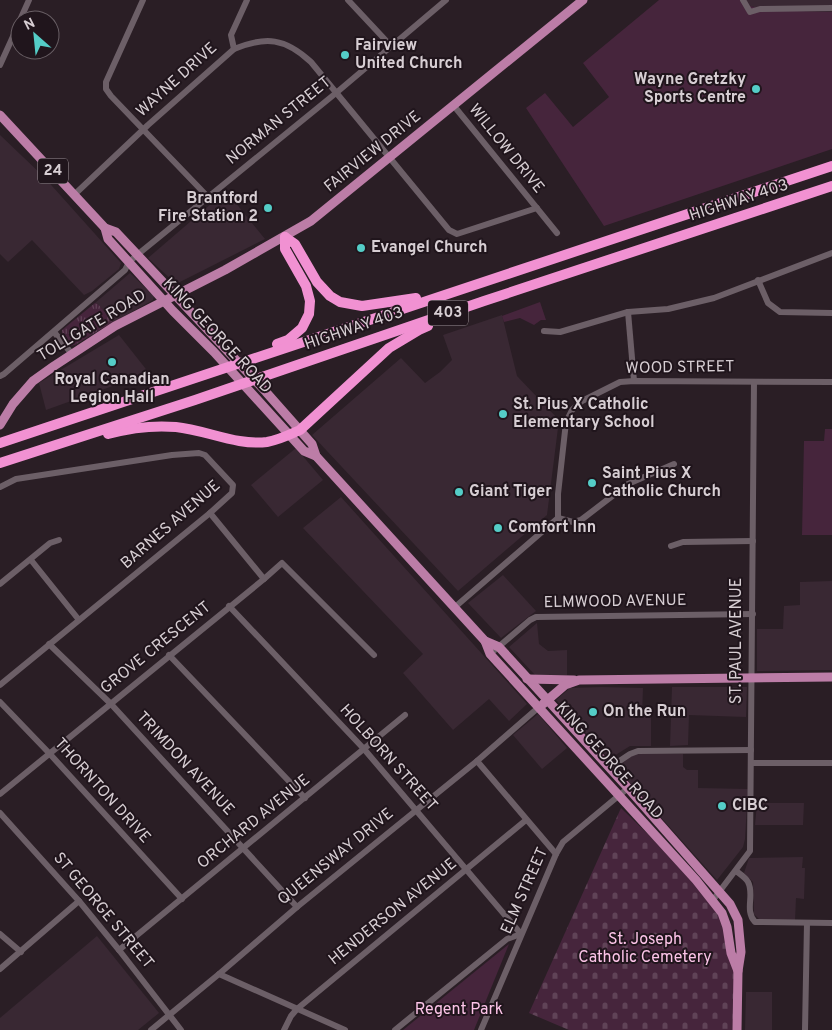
<svg xmlns="http://www.w3.org/2000/svg" width="832" height="1030" font-family="Overpass,sans-serif">
<defs>
<pattern id="grass-tufts" width="24" height="20" patternUnits="userSpaceOnUse" patternTransform="scale(1.25)"><rect width="24" height="20" fill="#46253c"/><path d="M3 7l-1-3M5 7V3M7 7l1-3M15 17l-1-3M17 17v-4M19 17l1-3" fill="none" stroke="#604357"/></pattern>
<pattern id="cemetery-stones" width="16" height="16" patternUnits="userSpaceOnUse" patternTransform="scale(1.25)"><rect width="16" height="16" fill="#46253c"/><path d="M2 7V4a2 2 0 0 1 4 0v3zM10 15v-3a2 2 0 0 1 4 0v3z" fill="#604357"/></pattern>
</defs>
<rect width="100%" height="100%" fill="#2a1e25"/>
<g fill="#392833">
<polygon points="744,0 832,0 832,12 764,10 744,4"/>
<polygon points="0,135 44,177 121,263 119,269 92,291 84,295 32,240 8,262 0,254"/>
<polygon points="226,191 265,239 176,284 148,258"/>
<polygon points="130,273 154,296 153,300 112,323 113,322 98,304 95,303"/>
<polygon points="502,315 517,376 559,420 547,515 458,591 312,435 401,358 425,383 440,372 452,360 443,335"/>
<polygon points="119,335 149,373 46,410 39,383"/>
<polygon points="296,448 323,480 278,517 251,485"/>
<polygon points="341,497 527,704 509,721 489,699 453,730 403,673 423,654 303,528"/>
<polygon points="503,575 536,611 501,638 468,603"/>
<polygon points="832,581 832,670 757,671 757,629 783,629 784,606 800,605 800,582"/>
<polygon points="537,623 539,644 548,651 567,650 567,675 535,675 509,647"/>
<polygon points="602,687 643,688 642,716 651,717 651,746 630,746 609,759 556,700 570,688"/>
<polygon points="672,687 747,687 746,717 689,715 688,745 670,746"/>
<polygon points="538,714 567,748 542,769 513,735"/>
<polygon points="639,753 683,754 683,767 687,770 698,770 698,788 748,789 745,839 743,847 717,880 615,766 632,755"/>
<polygon points="757,803 804,803 803,825 755,825"/>
<polygon points="803,857 802,868 805,868 804,899 796,898 795,921 760,920 754,914 753,882 744,873 749,858"/>
<polygon points="97,936 159,1013 138,1030 0,1030 0,1018"/>
<polygon points="746,992 772,992 772,1030 745,1030"/>
</g>
<polygon fill="url(#grass-tufts)" points="95,303 98,304 113,322 75,345 70,346 62,335 62,330"/>
<polygon fill="url(#cemetery-stones)" points="621,808 701,886 726,924 735,974 734,1030 569,1030 529,1013"/>
<g fill="#46253c">
<polygon points="659,0 744,0 744,4 764,10 832,12 832,149 604,226 526,108 545,93 573,127 609,97 583,63"/>
<polygon points="540,302 546,320 541,320 534,325 520,318 504,322 502,316"/>
<polygon points="825,429 832,429 832,535 802,535 804,441 824,441"/>
<polygon points="509,944 474,1030 403,1030"/>
</g>
<g fill="none" stroke-linecap="round" stroke-linejoin="round">
<g stroke="#6c5f67" stroke-width="6">
<polyline points="143,0 106,82 106,89 111,96 207,196"/>
<polyline points="348,0 391,46"/>
<polyline points="743,0 750,12 760,9 832,8"/>
<polyline points="20,20 29,0"/>
<polyline points="234,49 231,35 247,0"/>
<polyline points="0,65 20,21"/>
<polyline points="454,106 557,233"/>
<path d="M75 194 148 125 234 49C266 36 285 38 311 62L449 230 457 234 537 208"/>
<polyline points="758,280 768,303 780,312 832,313"/>
<polyline points="628,312 634,381"/>
<polyline points="544,331 560,332 628,312 668,309 714,298 832,253"/>
<polyline points="54,332 72,354"/>
<polyline points="0,376 4,374 125,270 129,262 137,255 336,93 446,0"/>
<polyline points="0,487 16,479 172,455 199,453 205,455 233,485 232,493 210,513 0,685"/>
<polyline points="558,518 573,522 581,520 628,484 674,464"/>
<polyline points="671,546 683,542 753,541"/>
<polyline points="31,560 79,620"/>
<polyline points="264,579 282,563 374,655"/>
<polyline points="0,584 50,543 59,540"/>
<polyline points="229,606 364,749 521,934 507,939 395,1030"/>
<polyline points="455,607 558,518 558,494 566,422 572,410 582,401 620,382 634,381 832,382"/>
<polyline points="49,644 111,704 297,907"/>
<polyline points="490,654 530,620 536,617 753,614"/>
<polyline points="169,655 305,798"/>
<polyline points="0,702 49,753 182,899"/>
<polyline points="477,761 556,854"/>
<polyline points="751,763 832,763"/>
<polyline points="609,768 630,754 638,751 751,750"/>
<polyline points="0,794 264,579 210,513"/>
<polyline points="0,813 79,901 119,950 181,1030"/>
<path d="M736 871C740 874 746 878 748 882 755 895 744 910 755 922L832 923"/>
<polyline points="713,900 750,851 754,382"/>
<polyline points="0,934 21,952"/>
<polyline points="119,950 405,715"/>
<polyline points="0,969 79,901"/>
<polyline points="219,974 345,1030"/>
<polyline points="151,1030 219,974 297,907 477,761 539,707"/>
<polyline points="284,1030 291,1016 297,1009 526,820"/>
<polyline points="481,1030 556,854 563,842 628,788"/>
<polyline points="805,1030 807,923"/>
</g>
<g stroke="#bc7da7" stroke-width="9">
<polyline points="0,115 105,228 116,232 266,392 312,444 316,456 485,641 490,654 696,880 722,913 727,927 731,953 738,971"/>
<polyline points="105,228 108,239 173,311 214,352 304,451 316,456"/>
<polyline points="0,425 13,404 33,381 54,366 115,326 225,270 311,221 583,0"/>
<polyline points="485,641 499,647 628,788 730,904 738,920 741,952 738,971 737,1030"/>
<polyline points="527,679 574,680"/>
<polyline points="543,704 565,685 579,680 832,677"/>
</g>
<g stroke="#f191d2" stroke-width="10">
<polyline points="285,237 295,244 317,282 330,296 340,302 362,306 416,298"/>
<polyline points="277,344 288,340 302,328 309,314 310,301 306,286 285,249 285,237"/>
<path d="M108 434C130 428 153 425 176 427 206 430 237 446 267 442 279 440 289 435 300 430L389 348 419 330 428 326"/>
<polyline points="0,443 832,166"/>
<polyline points="0,463 195,400 484,301 832,186"/>
</g>
</g>
<g fill="#54cdc7" stroke="#20151c" stroke-width="2">
<circle cx="345" cy="55" r="5"/>
<circle cx="756" cy="89" r="5"/>
<circle cx="268" cy="208" r="5"/>
<circle cx="361" cy="248" r="5"/>
<circle cx="112" cy="362" r="5"/>
<circle cx="503" cy="414" r="5"/>
<circle cx="592" cy="483" r="5"/>
<circle cx="459" cy="492" r="5"/>
<circle cx="498" cy="528" r="5"/>
<circle cx="593" cy="712" r="5"/>
<circle cx="722" cy="806" r="5"/>
</g>
<g text-anchor="middle" dominant-baseline="central" stroke-width="4" stroke-linejoin="round" paint-order="stroke">
<g fill="#20151c" stroke="#a0969c" stroke-width="1">
<rect x="38" y="158.5" width="30" height="25" rx="4"/>
<rect x="428" y="300.5" width="40" height="25" rx="4"/>
</g>
<g font-size="15" font-weight="bold" fill="#d7ced3">
<text x="53" y="171">24</text>
<text x="448" y="313">403</text>
</g>
<g font-size="16" font-weight="bold" fill="#d7ced3" stroke="#20151c" text-anchor="start">
<text x="355" y="46">Fairview<tspan x="355" dy="18">United Church</tspan></text>
<text x="746" y="80" text-anchor="end">Wayne Gretzky<tspan x="746" dy="18">Sports Centre</tspan></text>
<text x="258" y="199" text-anchor="end">Brantford<tspan x="258" dy="18">Fire Station 2</tspan></text>
<text x="371" y="248">Evangel Church</text>
<text x="112" y="380" text-anchor="middle">Royal Canadian<tspan x="112" dy="18">Legion Hall</tspan></text>
<text x="513" y="405">St. Pius X Catholic<tspan x="513" dy="18">Elementary School</tspan></text>
<text x="602" y="474">Saint Pius X<tspan x="602" dy="18">Catholic Church</tspan></text>
<text x="469" y="492">Giant Tiger</text>
<text x="508" y="528">Comfort Inn</text>
<text x="603" y="712">On the Run</text>
<text x="732" y="806">CIBC</text>
</g>
<g font-size="16" fill="#d7ced3" stroke="#20151c">
<text transform="translate(177 80) rotate(-42)">WAYNE DRIVE</text>
<text transform="translate(279 121) rotate(-39)">NORMAN STREET</text>
<text transform="translate(506 149) rotate(51)">WILLOW DRIVE</text>
<text transform="translate(373 152) rotate(-39)">FAIRVIEW DRIVE</text>
<text transform="translate(739 201) rotate(-18)">HIGHWAY 403</text>
<text transform="translate(92 326) rotate(-31)">TOLLGATE ROAD</text>
<text transform="translate(354 329) rotate(-19)">HIGHWAY 403</text>
<text transform="translate(217 336) rotate(47)">KING GEORGE ROAD</text>
<text transform="translate(680 368) rotate(-1)">WOOD STREET</text>
<text transform="translate(171 525) rotate(-41)">BARNES AVENUE</text>
<text transform="translate(615 602) rotate(-1)">ELMWOOD AVENUE</text>
<text transform="translate(737 641) rotate(-90)">ST. PAUL AVENUE</text>
<text transform="translate(156 648) rotate(-39)">GROVE CRESCENT</text>
<text transform="translate(388 758) rotate(48)">HOLBORN STREET</text>
<text transform="translate(609 761) rotate(48)">KING GEORGE ROAD</text>
<text transform="translate(185 764) rotate(47)">TRIMDON AVENUE</text>
<text transform="translate(102 791) rotate(48)">THORNTON DRIVE</text>
<text transform="translate(254 822) rotate(-39)">ORCHARD AVENUE</text>
<text transform="translate(336 857) rotate(-39)">QUEENSWAY DRIVE</text>
<text transform="translate(525 891) rotate(-66)">ELM STREET</text>
<text transform="translate(103 911) rotate(50)">ST GEORGE STREET</text>
<text transform="translate(393 912) rotate(-39)">HENDERSON AVENUE</text>
</g>
<g font-size="16" fill="#fcc4e8" stroke="#20151c">
<text x="645" y="940">St. Joseph<tspan x="645" dy="18">Catholic Cemetery</tspan></text>
<text x="459" y="1010">Regent Park</text>
</g>
</g>
<g transform="translate(35 35) rotate(333)"><circle r="24" fill="#20151c" stroke="#695f65"/>
<path d="M0-4L9 19L0 12L-9 19Z" fill="#54cdc7"/>
<text y="-8" font-size="14" font-weight="bold" text-anchor="middle" fill="#d7ced3">N</text>
</g>
</svg>
